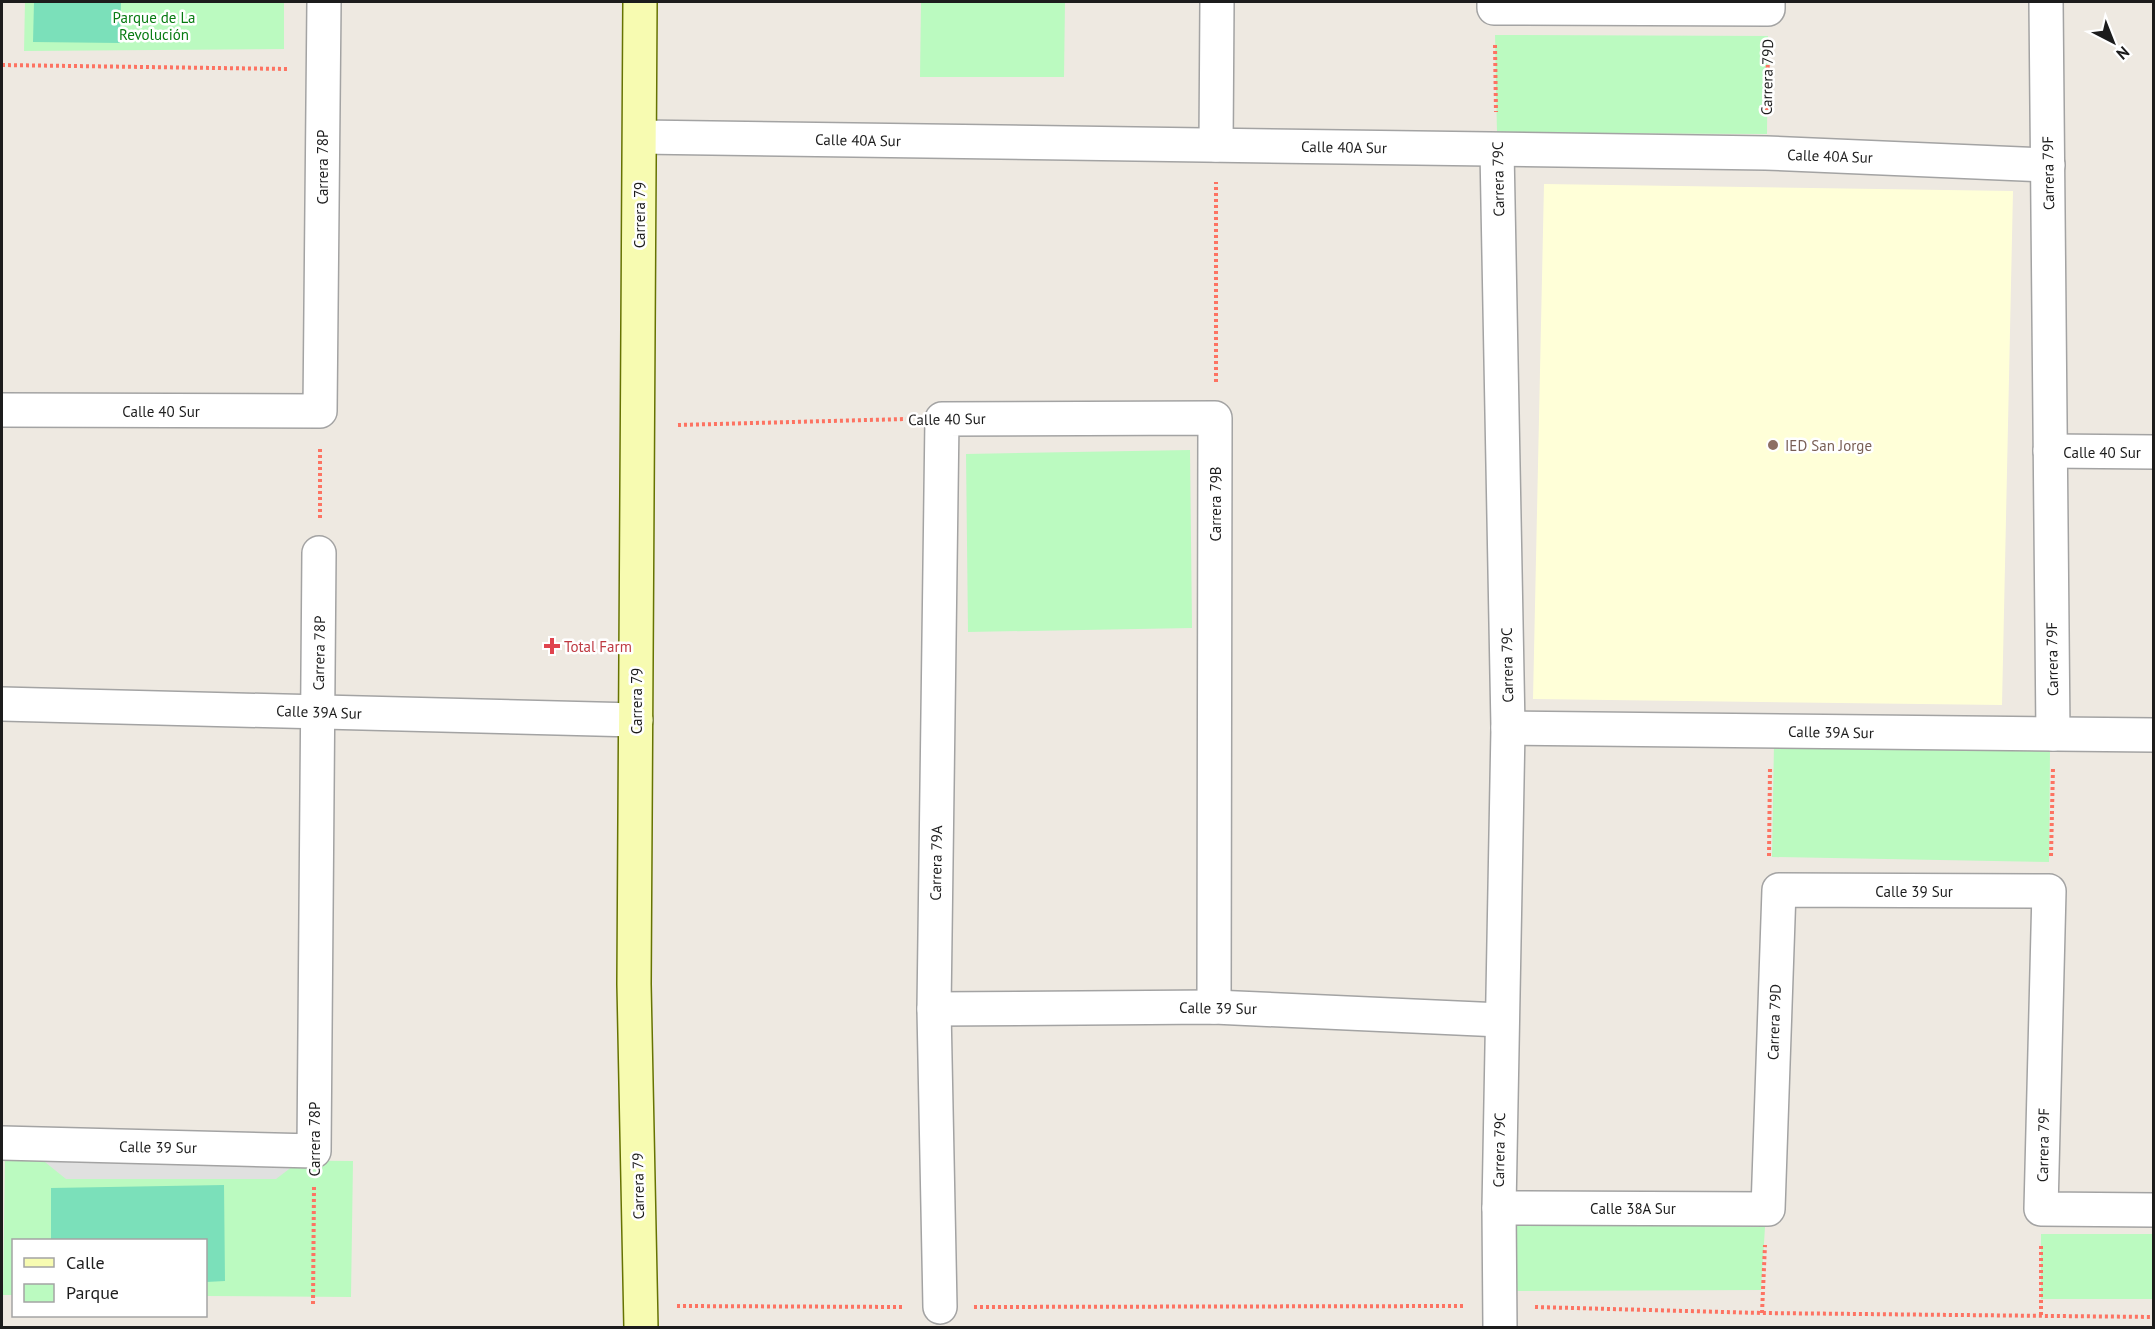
<svg xmlns="http://www.w3.org/2000/svg" width="2155" height="1329" font-family="'PT Sans',sans-serif">
<rect width="100%" height="100%" fill="#eee9e1"/>
<polygon fill="#ffffd8" points="1544,184 2013,191 2002,705 1533,699"/>
<g fill="#bbfac0">
<polygon points="25,2 284,2 284,49 24,51"/>
<polygon points="921,2 1065,2 1064,77 920,77"/>
<polygon points="1495,35 1768,36 1767,134 1497,133"/>
<polygon points="1190,450 1192,628 968,632 966,454"/>
<polygon points="1774,744 2050,750 2049,862 1772,857"/>
<polygon points="5,1158 353,1161 351,1297 206,1296 206,1240 14,1240 13,1295 3,1295"/>
<polygon points="1504,1222 1765,1227 1761,1290 1503,1291"/>
<rect x="2041" y="1234" width="112" height="65"/>
</g>
<g fill="#7be0ba">
<polygon points="34,2 121,2 120,43 33,42"/>
<polygon points="224,1185 225,1281 206,1282 206,1240 51,1240 51,1188"/>
</g>
<polygon fill="#e0e0e0" points="40,1158 301,1160 276,1179 66,1179"/>
<g fill="none" stroke-linecap="round" stroke-linejoin="round">
<defs>
<g id="street">
<polyline points="1494,2 1494,8 1768,9 1768,2"/>
<polyline points="2046,2 2053,734"/>
<polyline points="640,137 1766,153 2048,165"/>
<polyline points="1216,145 1217,2"/>
<polyline points="1497,150 1508,728 1499,1208 1500,1328"/>
<polyline points="2,410 320,411 324,2"/>
<polyline points="2050,451 2154,452"/>
<polyline points="2,704 636,720"/>
<polyline points="1508,728 2154,735"/>
<polyline points="934,1009 1214,1007 1501,1020"/>
<polyline points="2,1143 314,1151 319,553"/>
<polyline points="1499,1208 1768,1209 1779,890 2049,891 2041,1209 2154,1210"/>
<polyline points="940,1307 934,1009 942,419 1215,418 1214,1007"/>
</g>
<polyline id="secondary" points="640,2 634,984 641,1328"/>
</defs>
<use href="#street" stroke="#a3a3a3" stroke-width="36"/>
<use href="#secondary" stroke="#667302" stroke-width="36"/>
<g stroke="#fd7362" stroke-width="4" stroke-dasharray="3 3" stroke-linecap="butt">
<polyline points="1495,45 1496,112"/>
<polyline points="2,65 287,69"/>
<polyline points="1767,116 1768,46"/>
<polyline points="1216,382 1216,182"/>
<polyline points="678,425 906,419"/>
<polyline points="320,518 320,448"/>
<polyline points="1769,856 1770,768"/>
<polyline points="2051,856 2053,768"/>
<polyline points="2041,1246 2041,1316"/>
<polyline points="313,1304 314,1187"/>
<polyline points="677,1306 904,1307"/>
<polyline points="974,1307 1465,1306"/>
<polyline points="1535,1307 1762,1313 2154,1317"/>
<polyline points="1762,1313 1765,1245"/>
</g>
<use href="#street" stroke="#fff" stroke-width="33"/>
<use href="#secondary" stroke="#f7fbb1" stroke-width="33"/>
</g>
<circle fill="#8d6e63" stroke="#fff" stroke-width="2" cx="1773" cy="445" r="6"/>
<path fill="#e0444e" stroke="#fff" stroke-width="2" d="M549 637h6v6h6v6h-6v6h-6v-6h-6v-6h6z"/>
<g text-anchor="middle" dominant-baseline="central" stroke-width="5" stroke-linejoin="round" paint-order="stroke">
<g font-size="15" fill="#087b12" stroke="#fff">
<text x="154" y="17">Parque de La<tspan x="154" dy="17">Revolución</tspan></text>
</g>
<g font-size="15" fill="#1c1c1c" stroke="#fff">
<text transform="translate(1767 77) rotate(-89)">Carrera 79D</text>
<text transform="translate(858 140) rotate(1)">Calle 40A Sur</text>
<text transform="translate(1344 147) rotate(1)">Calle 40A Sur</text>
<text transform="translate(1830 156) rotate(2)">Calle 40A Sur</text>
<text transform="translate(322 167) rotate(-90)">Carrera 78P</text>
<text transform="translate(2048 173) rotate(-91)">Carrera 79F</text>
<text transform="translate(1498 179) rotate(-91)">Carrera 79C</text>
<text transform="translate(639 215) rotate(-90)">Carrera 79</text>
<text x="161" y="411">Calle 40 Sur</text>
<text transform="translate(947 419) rotate(-1)">Calle 40 Sur</text>
<text x="2102" y="452">Calle 40 Sur</text>
<text transform="translate(1215 504) rotate(-90)">Carrera 79B</text>
<text transform="translate(319 653) rotate(-89)">Carrera 78P</text>
<text transform="translate(2052 659) rotate(-91)">Carrera 79F</text>
<text transform="translate(1507 665) rotate(-91)">Carrera 79C</text>
<text transform="translate(636 701) rotate(-90)">Carrera 79</text>
<text transform="translate(319 712) rotate(2)">Calle 39A Sur</text>
<text transform="translate(1831 732) rotate(1)">Calle 39A Sur</text>
<text transform="translate(936 863) rotate(-89)">Carrera 79A</text>
<text x="1914" y="891">Calle 39 Sur</text>
<text transform="translate(1218 1008) rotate(1)">Calle 39 Sur</text>
<text transform="translate(1774 1022) rotate(-88)">Carrera 79D</text>
<text transform="translate(314 1139) rotate(-90)">Carrera 78P</text>
<text transform="translate(2043 1145) rotate(-89)">Carrera 79F</text>
<text transform="translate(158 1147) rotate(1)">Calle 39 Sur</text>
<text transform="translate(1499 1150) rotate(-89)">Carrera 79C</text>
<text transform="translate(638 1186) rotate(-91)">Carrera 79</text>
<text x="1633" y="1208">Calle 38A Sur</text>
</g>
<g font-size="15" fill="#785e54" stroke="#fff" text-anchor="start">
<text x="1785" y="445">IED San Jorge</text>
</g>
<g font-size="15" fill="#be3a42" stroke="#fff" text-anchor="start">
<text x="564" y="646">Total Farm</text>
</g>
</g>
<rect width="2155" height="1329" fill="none" stroke="#1c1c1c" stroke-width="6"/>
<rect x="12" y="1239" width="195" height="78" fill="#ffffff" stroke="#a4a4a4" stroke-width="1.5"/>
<rect x="24" y="1258" width="30" height="9" fill="#f7fbb1" stroke="#a4a4a4" stroke-width="1.5"/>
<text x="66" y="1269" font-size="18" fill="#1c1c1c">Calle</text>
<rect x="24" y="1284" width="30" height="18" fill="#bbfac0" stroke="#a4a4a4" stroke-width="1.5"/>
<text x="66" y="1299" font-size="18" fill="#1c1c1c">Parque</text>
<g transform="translate(2113 42) rotate(138)" stroke="#ffffff" stroke-width="4.5" paint-order="stroke">
<path d="M0-4.5L10 22L0 15L-10 22Z" fill="#1c1c1c"/>
<text y="-9" font-size="16" font-weight="bold" text-anchor="middle" fill="#1c1c1c">N</text>
</g>
</svg>
